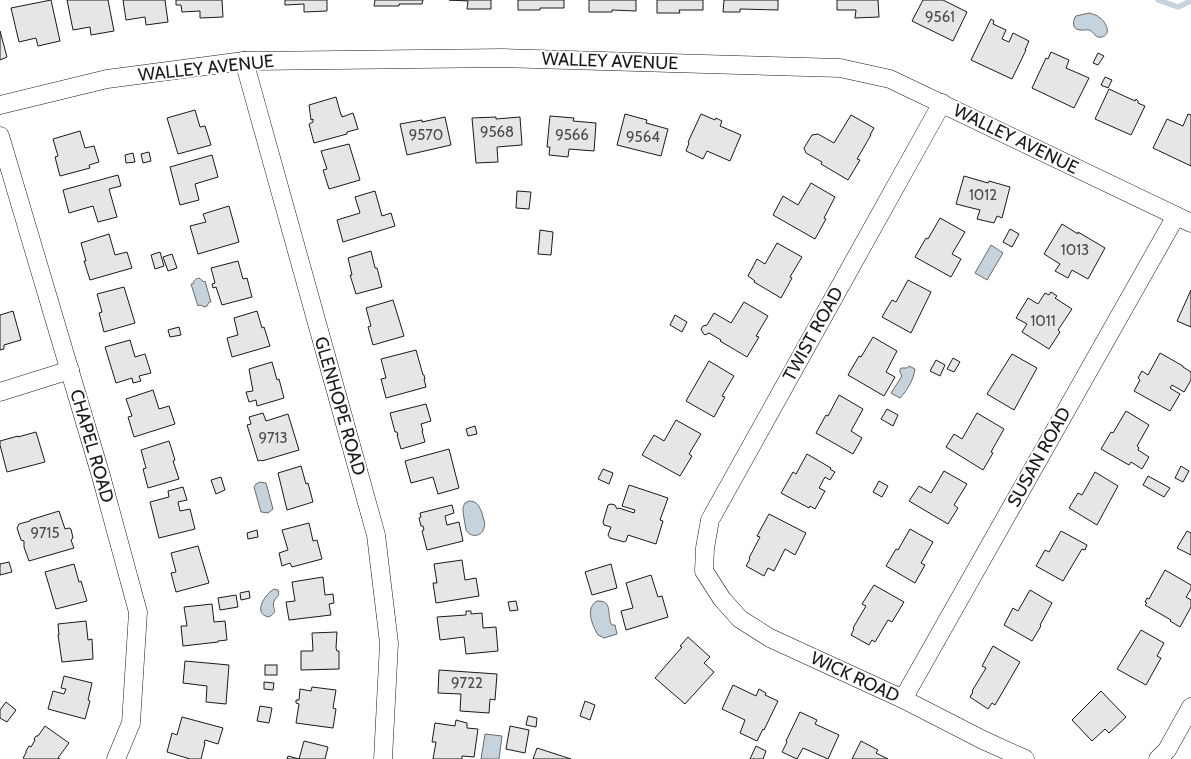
<svg xmlns="http://www.w3.org/2000/svg" width="1191" height="759" font-family="Cabin,sans-serif">
<rect width="100%" height="100%" fill="#fff"/>
<g fill="#c6d2dc" stroke="#6a6a6a">
<path d="M1089 13C1093 14 1097 15 1100 18 1106 22 1112 34 1102 37 1095 39 1094 31 1089 30 1085 29 1084 31 1081 30 1072 30 1072 21 1076 16Z"/>
<polygon points="991,245 1003,253 987,280 975,273"/>
<path d="M199 278 204 282 205 281 211 302H209L207 306 205 307 200 305 198 306 191 284H193C194 280 195 279 199 278Z"/>
<path d="M909 366 915 369C913 381 908 389 900 398L891 393 902 376C900 373 899 371 901 368H907Z"/>
<polygon points="260,482 266,483 273,509 268,513 261,512 254,487 256,484"/>
<path d="M469 501C477 501 479 506 482 513 483 518 486 524 484 528 482 537 470 538 466 530 465 526 465 522 464 518 463 512 462 508 465 503Z"/>
<path d="M274 589 278 590C280 598 277 595 274 601 271 610 280 610 269 617 252 614 265 594 274 589Z"/>
<path d="M597 601C614 600 606 616 612 625H615L617 634 604 638 598 635C592 625 585 608 597 601Z"/>
<polygon points="485,734 502,736 499,759 481,759"/>
</g>
<g fill="none" stroke-linecap="round" stroke-linejoin="round">
<polyline stroke="#c6d2dc" stroke-width="5.5" points="1158,0 1178,7 1191,1"/>
</g>
<g fill="#e6e6e6" stroke="#1a1a1a">
<polygon points="51,0 60,41 38,46 36,38 19,42 11,8"/>
<polygon points="67,0 108,0 114,31 91,35 90,27 73,30"/>
<polygon points="123,0 165,0 168,22 146,25 145,17 126,20"/>
<polygon points="176,0 222,0 223,17 200,18 200,11 182,12 181,5 176,5"/>
<polygon points="285,0 327,0 327,11 304,12 304,4 285,5"/>
<polygon points="375,0 423,0 422,4 399,4 399,6 374,6"/>
<polygon points="449,0 491,0 491,9 467,9 468,1"/>
<polygon points="518,0 564,0 564,8 540,8 540,10 518,10"/>
<polygon points="589,0 636,0 636,11 612,10 612,12 589,12"/>
<polygon points="657,0 703,0 703,10 679,10 680,13 657,13"/>
<polygon points="724,0 778,0 778,10 740,9 740,12 723,12"/>
<polygon points="837,0 878,0 879,17 855,18 856,10 837,10"/>
<polygon points="923,0 943,0 967,12 953,41 912,21"/>
<polygon points="991,19 994,21 993,24 1006,30 1002,39 1009,42 1013,33 1029,41 1025,50 1026,50 1012,79 971,60"/>
<polygon points="0,31 7,57 0,60"/>
<polygon points="1051,52 1069,60 1066,68 1089,78 1074,108 1032,88 1046,58 1048,59"/>
<polygon points="1098,53 1104,56 1098,65 1093,63"/>
<polygon points="1105,77 1112,80 1108,88 1101,85"/>
<polygon points="1109,89 1135,101 1136,99 1138,101 1138,103 1145,106 1131,135 1095,119"/>
<polygon points="336,97 341,115 342,115 342,117 353,113 358,129 347,132 347,134 314,143 309,124 313,122 313,119 311,120 309,105"/>
<polygon points="195,110 200,127 205,126 211,145 178,154 167,118"/>
<polygon points="625,114 647,120 646,123 668,129 661,156 617,145"/>
<polygon points="701,114 715,120 716,118 722,121 720,126 741,135 730,161 707,151 703,159 686,151 689,143 688,142"/>
<polygon points="1188,114 1191,115 1191,166 1153,148 1167,119 1183,126"/>
<polygon points="851,115 874,128 870,135 871,135 857,159 860,160 848,180 821,164 822,162 806,153 804,148 812,135 818,134 834,143"/>
<polygon points="550,116 574,118 573,121 596,123 594,151 569,149 568,157 549,155 550,147 547,147"/>
<polygon points="445,117 451,145 407,155 400,124 422,120 422,122"/>
<polygon points="496,117 496,119 520,117 522,145 497,147 498,162 476,163 472,118"/>
<polygon points="80,131 85,148 94,146 99,162 89,165 90,168 60,176 55,157 58,156 53,139"/>
<polygon points="349,144 360,180 329,189 323,170 327,169 321,151"/>
<polygon points="149,152 151,161 143,163 141,154"/>
<polygon points="133,153 135,162 126,163 125,155"/>
<polygon points="212,155 218,177 195,184 199,200 180,205 170,167"/>
<polygon points="118,175 121,186 109,189 117,217 98,222 93,206 69,213 63,190"/>
<polygon points="964,176 988,183 989,181 1010,187 1002,218 997,216 994,223 977,219 980,210 956,204"/>
<polygon points="811,183 835,197 824,218 826,219 815,239 773,215 783,196 798,205"/>
<polygon points="375,191 382,216 391,213 395,226 343,242 337,220 360,213 355,197"/>
<polygon points="517,191 531,192 529,209 516,208"/>
<polygon points="229,206 239,242 198,254 190,226 206,222 203,214"/>
<polygon points="940,218 965,232 952,254 961,259 951,277 915,257 926,238 928,239"/>
<polygon points="1062,224 1078,234 1078,232 1105,248 1088,279 1072,270 1068,278 1055,271 1060,264 1044,254"/>
<polygon points="1010,229 1019,234 1012,247 1003,242"/>
<polygon points="540,230 553,232 551,255 538,254"/>
<polygon points="109,234 115,255 127,252 132,268 90,280 84,261 86,261 81,243"/>
<polygon points="777,243 802,257 790,277 792,278 781,298 754,282 755,281 748,276 757,259 765,264"/>
<polygon points="371,251 375,268 377,268 382,287 356,294 350,275 352,275 348,258"/>
<polygon points="160,252 164,266 155,269 151,255"/>
<polygon points="172,254 177,268 168,271 163,257"/>
<polygon points="238,261 243,279 247,278 252,297 222,305 216,287 213,288 212,284 215,283 211,268"/>
<polygon points="908,280 931,292 911,333 882,317 892,300 896,302"/>
<polygon points="124,287 135,323 104,332 99,313 102,312 97,294"/>
<polygon points="1191,290 1191,327 1177,321"/>
<polygon points="1051,292 1057,296 1055,298 1072,309 1058,330 1060,332 1049,349 1022,332 1027,324 1016,318 1028,298 1038,304 1045,293 1049,295"/>
<polygon points="393,300 404,336 373,345 368,327 371,326 366,308"/>
<polygon points="744,302 768,316 756,336 759,337 747,357 720,341 721,340 709,333 705,335 703,333 701,329 703,326 707,325 714,313 731,323"/>
<polygon points="13,311 21,340 4,345 4,349 0,350 0,315"/>
<polygon points="257,311 262,328 264,327 270,346 232,357 227,338 238,335 234,318"/>
<polygon points="675,315 687,322 682,332 670,325"/>
<polygon points="179,327 181,335 170,337 168,330"/>
<polygon points="873,337 897,351 886,372 895,377 884,396 848,375 859,356 861,357"/>
<polygon points="130,340 135,357 145,354 151,373 139,376 141,381 133,383 132,378 116,383 105,347"/>
<polygon points="416,350 423,375 424,375 425,379 424,379 426,387 386,398 381,379 386,378 381,359"/>
<polygon points="1160,353 1183,366 1183,367 1191,372 1191,380 1184,392 1172,385 1170,388 1180,394 1170,411 1134,391 1140,380 1138,378 1142,371 1148,375"/>
<polygon points="1012,354 1037,368 1014,410 987,394"/>
<polygon points="953,358 960,362 954,372 947,369"/>
<polygon points="936,360 945,365 940,376 930,371"/>
<polygon points="709,361 734,376 722,396 725,397 714,417 686,401"/>
<polygon points="272,362 277,380 279,379 284,398 257,406 256,400 249,402 246,392 253,391 249,369"/>
<polygon points="153,390 159,409 169,406 175,424 134,437 128,417 132,416 126,399"/>
<polygon points="839,395 863,409 851,431 862,438 853,454 816,433 826,415 828,416"/>
<polygon points="426,404 431,421 421,424 423,431 422,431 425,442 401,449 397,435 398,435 397,432 395,432 390,413"/>
<polygon points="887,409 898,415 893,426 881,419"/>
<polygon points="1126,411 1149,425 1137,446 1139,448 1138,450 1149,457 1142,469 1131,462 1129,465 1101,449 1111,432 1113,433"/>
<polygon points="263,413 266,421 288,414 299,450 262,461 261,460 258,461 247,425 251,424 249,417"/>
<polygon points="977,413 1004,429 991,452 993,453 983,470 946,447 954,434 962,439"/>
<polygon points="676,420 701,434 689,454 692,456 680,476 642,455 654,435 664,441"/>
<polygon points="475,426 477,434 468,436 466,429"/>
<polygon points="36,432 45,462 7,472 0,445 0,441 18,436 18,437"/>
<polygon points="169,441 175,460 173,461 179,479 148,488 143,469 146,468 141,450"/>
<polygon points="449,449 459,488 438,494 433,477 411,483 405,461"/>
<polygon points="807,454 831,468 830,469 835,472 830,480 825,477 819,488 825,491 815,509 810,506 809,508 781,493 793,472 796,474"/>
<polygon points="301,466 306,484 308,483 313,502 287,510 278,473"/>
<polygon points="1181,466 1189,471 1183,482 1175,478"/>
<polygon points="603,469 613,473 609,484 598,479"/>
<polygon points="944,471 967,484 954,505 958,508 948,524 909,501 919,486 931,493"/>
<polygon points="1095,472 1118,486 1097,525 1069,508 1078,493 1082,495"/>
<polygon points="1148,476 1170,488 1164,497 1143,485"/>
<polygon points="221,477 225,490 216,494 211,480"/>
<polygon points="879,481 888,486 882,497 873,492"/>
<polygon points="629,485 668,498 660,520 663,521 656,544 628,535 626,541 624,542 610,538 608,535 611,527 604,525 603,522 608,505 611,504 615,505 617,509 619,508 634,513 635,510 622,506"/>
<polygon points="183,487 187,500 178,502 180,511 190,509 195,529 159,538 150,502 169,497 168,491"/>
<polygon points="452,505 454,513 445,516 447,525 459,522 463,541 427,550 422,531 424,530 423,526 421,526 419,518 421,517 420,513"/>
<polygon points="59,511 65,529 69,528 71,529 73,538 71,540 74,548 29,561 24,547 24,541 21,540 17,528 19,524 30,521 30,520"/>
<polygon points="769,514 806,533 795,555 785,549 774,571 768,568 764,576 746,566 750,559 749,558 760,537 757,536"/>
<polygon points="309,523 313,541 317,540 322,559 292,567 290,563 282,566 279,553 288,550 282,530"/>
<polygon points="910,529 933,542 921,563 925,565 915,583 886,566 896,549 898,550"/>
<polygon points="257,530 258,537 248,539 247,533"/>
<polygon points="1061,531 1087,545 1085,550 1082,549 1063,581 1036,566 1045,550 1049,552"/>
<polygon points="1187,531 1191,533 1191,555 1177,548"/>
<polygon points="198,546 209,583 176,592 171,573 176,572 171,553"/>
<polygon points="462,560 465,580 476,578 479,596 436,603 433,583 437,583 434,564"/>
<polygon points="9,562 12,572 0,575 0,564"/>
<polygon points="74,564 79,582 81,581 87,601 56,609 45,572"/>
<polygon points="611,564 617,588 592,595 585,572"/>
<polygon points="1165,570 1191,585 1191,589 1186,597 1191,600 1191,607 1180,627 1170,621 1171,620 1145,605 1147,603 1145,602 1147,598 1149,599"/>
<polygon points="651,575 658,597 662,596 668,617 626,630 621,611 633,608 626,583"/>
<polygon points="323,577 325,595 333,594 334,603 329,604 331,615 289,620 286,602 295,601 292,582"/>
<polygon points="874,585 904,602 892,622 888,620 875,642 872,640 869,645 851,635 854,629 853,628 866,606 862,604"/>
<polygon points="1030,590 1052,603 1040,625 1041,626 1032,641 1004,625 1013,608 1018,611"/>
<polygon points="249,591 250,598 241,600 240,593"/>
<polygon points="236,595 238,607 220,610 218,598"/>
<polygon points="516,601 518,610 510,611 508,602"/>
<polygon points="212,604 214,622 225,621 227,640 218,641 218,642 183,646 181,626 187,626 184,607"/>
<polygon points="466,611 471,611 471,614 482,613 483,628 496,627 498,651 466,654 464,637 440,640 437,617 466,615"/>
<polygon points="86,621 88,640 92,639 93,659 62,662 58,635 59,635 58,624"/>
<polygon points="1141,630 1164,643 1157,656 1161,658 1146,685 1117,669"/>
<polygon points="337,632 336,648 337,651 339,651 339,669 301,670 301,651 313,651 312,633"/>
<polygon points="688,637 710,657 704,663 714,672 685,704 655,678 682,647 680,646"/>
<polygon points="993,646 1020,662 995,705 992,703 988,709 970,697 973,692 972,691 986,668 982,666"/>
<polygon points="185,661 229,665 226,704 206,702 207,686 183,683"/>
<rect x="265" y="665" width="12" height="10"/>
<polygon points="439,670 497,674 495,700 490,699 489,713 460,711 461,694 438,693"/>
<polygon points="64,676 92,683 88,700 90,701 85,719 48,709 53,691 64,694 66,689 61,688"/>
<polygon points="264,682 274,683 273,690 264,689"/>
<polygon points="733,685 756,696 759,689 766,693 765,695 778,701 764,730 763,729 757,741 740,733 745,720 722,709"/>
<polygon points="312,687 336,690 333,708 336,709 333,728 296,723 299,704 296,703 296,700 299,700 300,689 311,691"/>
<polygon points="1101,691 1126,717 1109,733 1105,729 1092,741 1072,720"/>
<polygon points="585,701 595,705 590,720 580,716"/>
<polygon points="6,702 16,710 7,722 0,718 0,710"/>
<polygon points="260,706 272,708 269,723 257,721"/>
<polygon points="800,712 817,720 815,724 839,735 828,759 803,748 797,759 782,752 787,742 786,741"/>
<polygon points="528,716 537,718 536,727 526,725"/>
<polygon points="182,717 223,728 218,744 205,740 204,743 205,743 201,759 190,759 167,752 172,733 177,735"/>
<polygon points="456,720 467,723 467,728 478,729 474,757 462,756 462,759 433,759 436,742 432,742 435,723 455,726"/>
<polygon points="45,726 69,743 58,758 60,759 25,759 23,758 26,753 26,751 29,746 31,747 35,740 34,739 36,736 38,736"/>
<polygon points="510,726 529,730 525,753 506,749"/>
<polygon points="304,741 328,747 325,759 287,759 288,756 299,759"/>
<polygon points="861,741 878,750 876,753 888,759 852,759"/>
<polygon points="756,746 766,751 763,759 750,759"/>
<polygon points="537,748 571,759 533,759"/>
</g>
<g fill="none" stroke-linecap="round" stroke-linejoin="round">
<defs>
<g id="street">
<polyline points="244,61 376,535 389,643 383,759"/>
<polyline points="942,103 710,520 705,548 704,571 722,599 740,619 770,638 903,699 983,740 1025,759"/>
<polyline points="0,105 107,79 244,61 503,58 840,68 890,79 1191,223"/>
<polyline points="0,136 101,476 138,612 131,723 116,759"/>
<polyline points="0,392 70,370"/>
<polyline points="903,699 1176,216"/>
<polyline points="1158,759 1167,750 1191,707"/>
</g>
</defs>
<use href="#street" stroke="#1a1a1a" stroke-width="19"/>
<use href="#street" stroke="#fff" stroke-width="18"/>
</g>
<g text-anchor="middle" dominant-baseline="central" stroke-width="4" stroke-linejoin="round" paint-order="stroke">
<g font-size="15" fill="#4d4d4d">
<text x="940" y="17">9561</text>
<text x="497" y="132">9568</text>
<text x="426" y="135">9570</text>
<text x="572" y="135">9566</text>
<text x="643" y="137">9564</text>
<text x="983" y="195">1012</text>
<text x="1075" y="250">1013</text>
<text x="1043" y="321">1011</text>
<text x="273" y="438">9713</text>
<text x="45" y="533">9715</text>
<text x="467" y="683">9722</text>
</g>
<g font-size="18" fill="#1a1a1a" stroke="#fff">
<text transform="translate(610 61) rotate(2)">WALLEY AVENUE</text>
<text transform="translate(206 68) rotate(-6)">WALLEY AVENUE</text>
<text transform="translate(1016 139) rotate(26)">WALLEY AVENUE</text>
<text transform="translate(813 334) rotate(-61)">TWIST ROAD</text>
<text transform="translate(340 406) rotate(74)">GLENHOPE ROAD</text>
<text transform="translate(92 446) rotate(74)">CHAPEL ROAD</text>
<text transform="translate(1039 457) rotate(-61)">SUSAN ROAD</text>
<text transform="translate(855 677) rotate(25)">WICK ROAD</text>
</g>
</g>
</svg>
